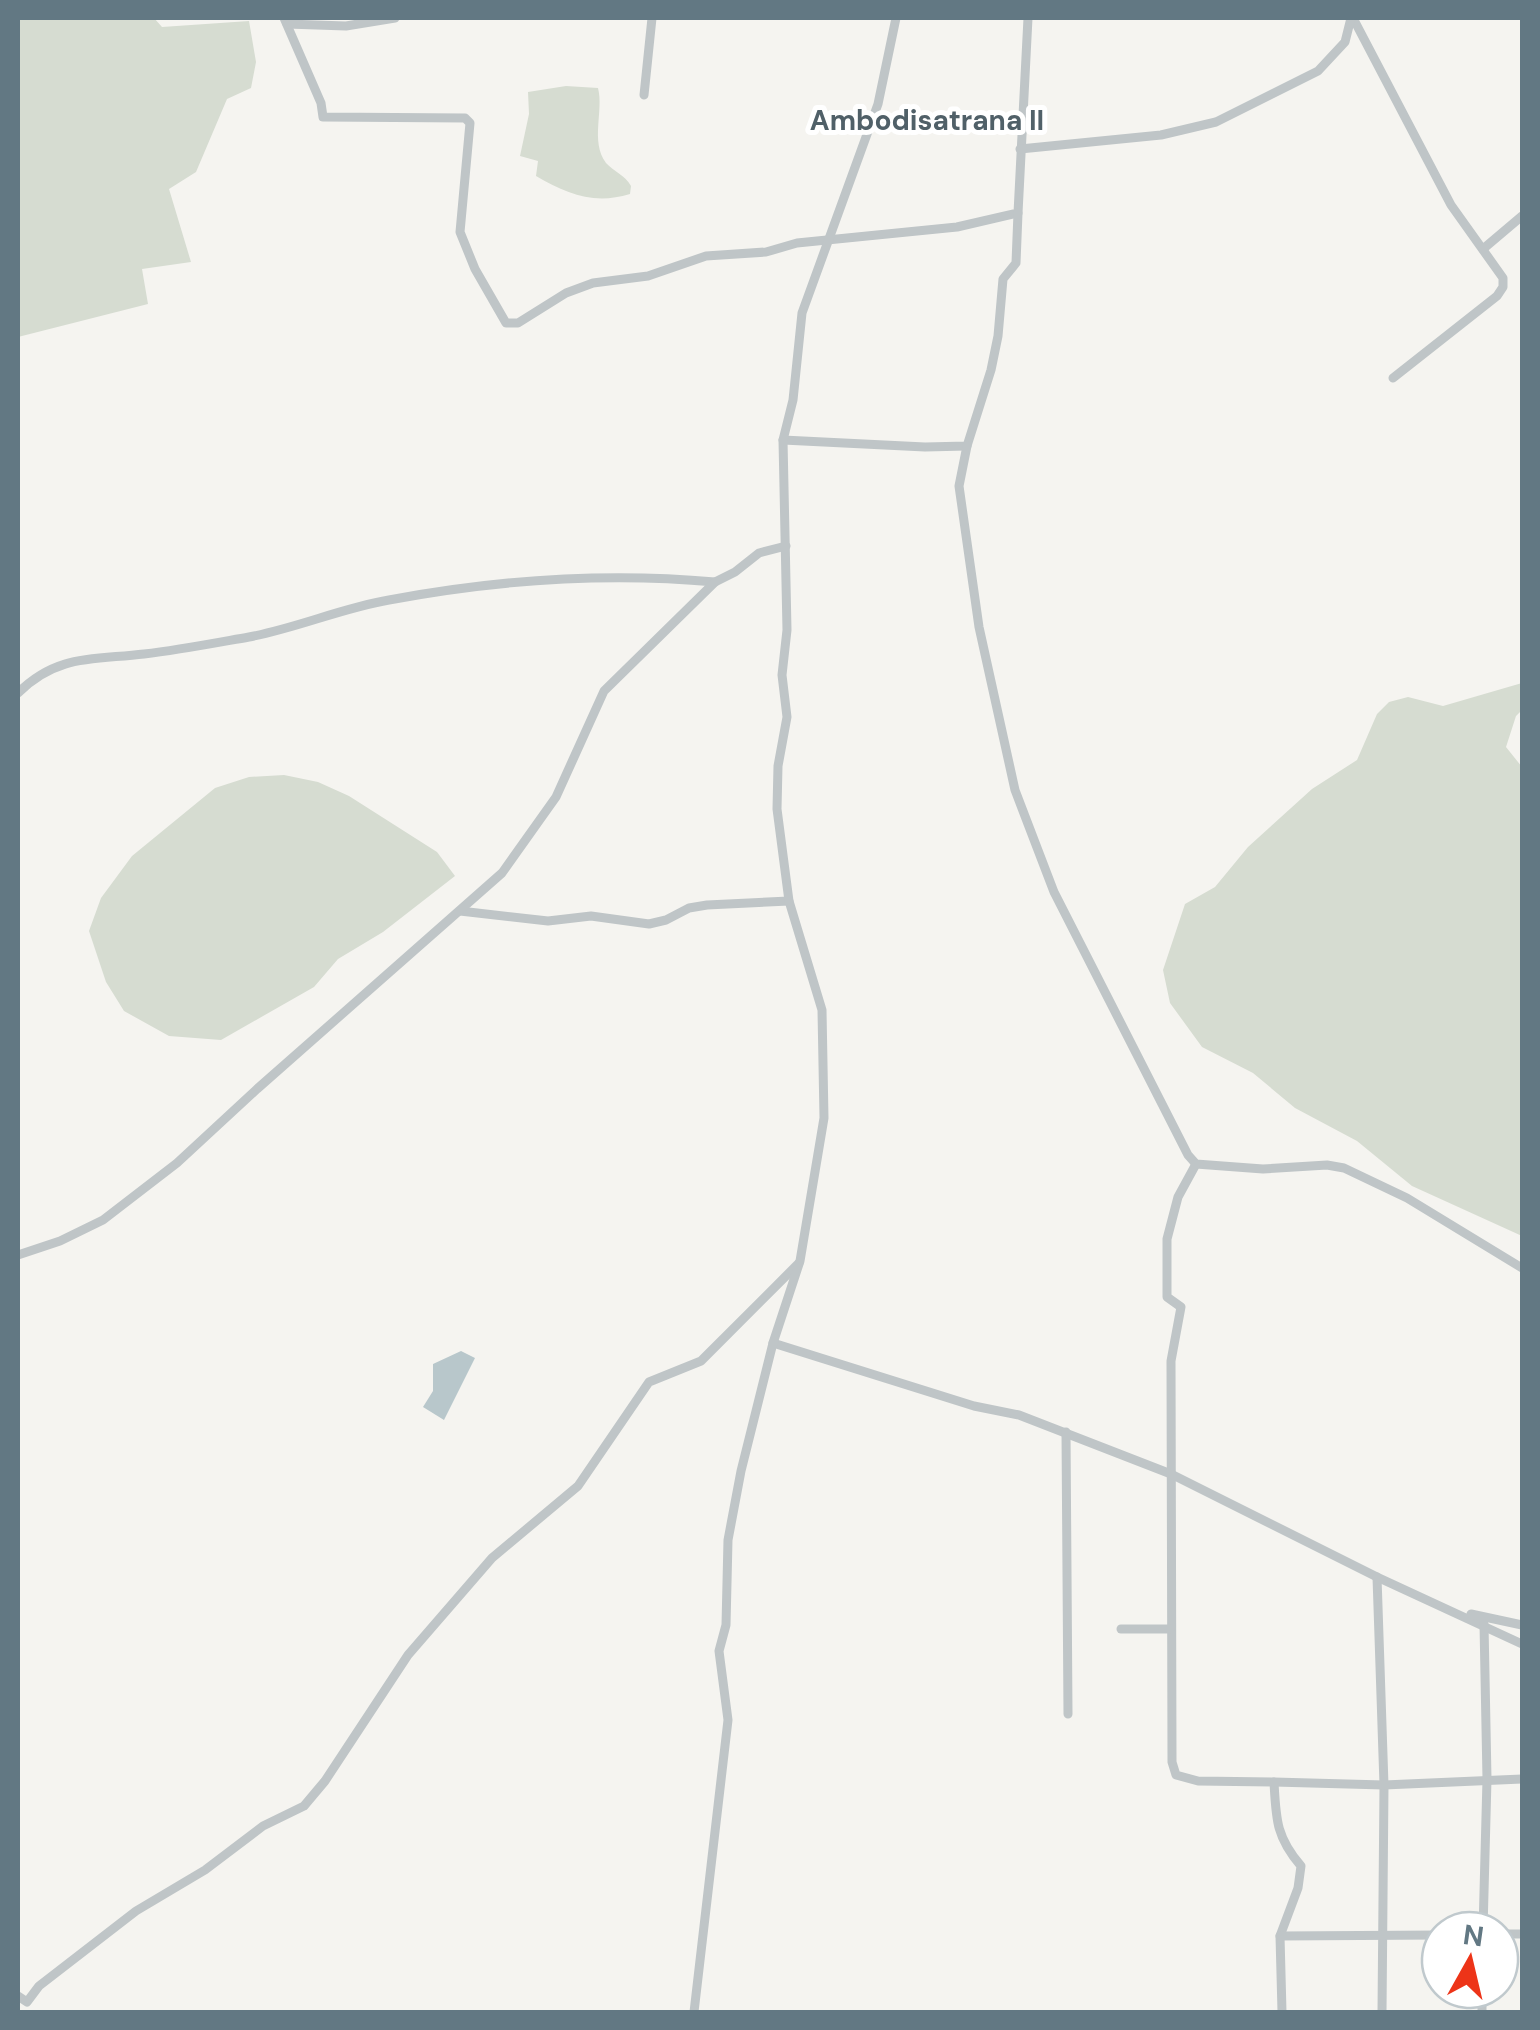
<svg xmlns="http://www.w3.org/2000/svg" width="1540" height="2030" font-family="'DM Sans',sans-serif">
<rect width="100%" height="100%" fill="#f5f4f0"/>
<g fill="#d6dcd1">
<polygon points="18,18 154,18 162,27 249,21 256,62 251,88 227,99 196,172 169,189 191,262 142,269 148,304 18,337"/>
<path d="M566 86 598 88C604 111 590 141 606 163 614 172 625 175 631 186L630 194C594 205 567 194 536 176L538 161 520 156 529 114 528 92Z"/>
<polygon points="1522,683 1522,710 1516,716 1506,747 1522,767 1522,1236 1412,1186 1357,1141 1295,1108 1253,1073 1202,1047 1170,1003 1163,970 1185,904 1215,887 1248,847 1312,789 1357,760 1377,714 1389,702 1408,697 1443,706"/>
<polygon points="284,775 318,782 349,796 437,852 455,876 383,932 338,959 314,987 221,1040 169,1036 124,1011 106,982 89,931 101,898 132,856 215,788 249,777"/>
</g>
<polygon fill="#b8c7cb" points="461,1351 475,1358 444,1420 423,1407 433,1391 433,1364"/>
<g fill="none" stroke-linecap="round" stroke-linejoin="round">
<g stroke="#bfc5c7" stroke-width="9">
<polyline points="284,18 321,103 323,117 465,118 470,123 460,232 475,269 506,323 518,323 566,293 593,283 648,276 706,256 766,252 797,243 957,227 1018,213 1028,18"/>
<polyline points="1353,18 1451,205 1503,278 1503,287 1497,296 1393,378"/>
<polyline points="287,24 346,26 395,18"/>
<polyline points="644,95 652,18"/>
<polyline points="1020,149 1161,135 1216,122 1318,71 1345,42 1351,18"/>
<polyline points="1483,249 1522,216"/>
<polyline points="783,440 925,447 967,446 991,370 998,336 1003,279 1016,263 1018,213"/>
<polyline points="967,446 959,486 979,627 1015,790 1054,892 1188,1155 1196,1164 1263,1169 1327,1165 1344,1168 1407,1198 1522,1268"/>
<path d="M18 693C57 654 94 660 144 654 179 650 215 643 249 637 297 628 342 608 389 600 496 580 607 572 715 582"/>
<polyline points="460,911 548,921 591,916 649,924 666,920 689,908 707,905 789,901"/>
<path d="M1196 1164 1178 1197 1167 1239V1297L1181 1307 1171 1361 1172 1762 1176 1775 1198 1781 1274 1782C1276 1819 1276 1837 1301 1866L1298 1888 1280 1936 1282 2012"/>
<polyline points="18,1255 60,1241 103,1220 177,1163 257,1089 502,873 556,797 604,691 715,582 735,572 759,553 786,546"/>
<polyline points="773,1343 974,1406 1019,1415 1171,1474 1377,1577 1522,1644"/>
<polyline points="1066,1432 1068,1714"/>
<polyline points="1377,1577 1384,1785 1382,2012"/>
<polyline points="1471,1614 1522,1625"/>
<polyline points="1121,1629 1170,1629"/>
<polyline points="1274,1782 1384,1785 1522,1779"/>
<polyline points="1483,1930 1487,1779 1484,1624"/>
<polyline points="1500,1934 1522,1934"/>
<polyline points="1280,1936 1440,1935"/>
<polyline points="18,1996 27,2002 39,1986 136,1911 205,1870 263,1826 304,1806 325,1781 408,1655 492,1558 578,1486 649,1382 701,1361 799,1263"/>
<polyline points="694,2012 728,1720 719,1651 726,1625 728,1540 741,1471 773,1343 800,1261 824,1118 822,1010 789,901 777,809 778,766 787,717 782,675 787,630 783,440 793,400 802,313 878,104 896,18"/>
<polyline points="1482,2012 1482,1990"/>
</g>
</g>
<g text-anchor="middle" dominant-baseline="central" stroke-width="10" stroke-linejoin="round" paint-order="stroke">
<g font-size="28" font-weight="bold" fill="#506068" stroke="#fff">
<text x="927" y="120">Ambodisatrana II</text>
</g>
</g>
<rect width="1540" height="2030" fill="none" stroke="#627883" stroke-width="40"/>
<g transform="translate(1470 1960) rotate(8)"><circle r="48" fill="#ffffff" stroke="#c0c9cd" stroke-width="2.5"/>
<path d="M0-8L18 38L0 25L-18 38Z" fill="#ed3418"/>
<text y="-15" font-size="28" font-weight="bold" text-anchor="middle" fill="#627883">N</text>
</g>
</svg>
